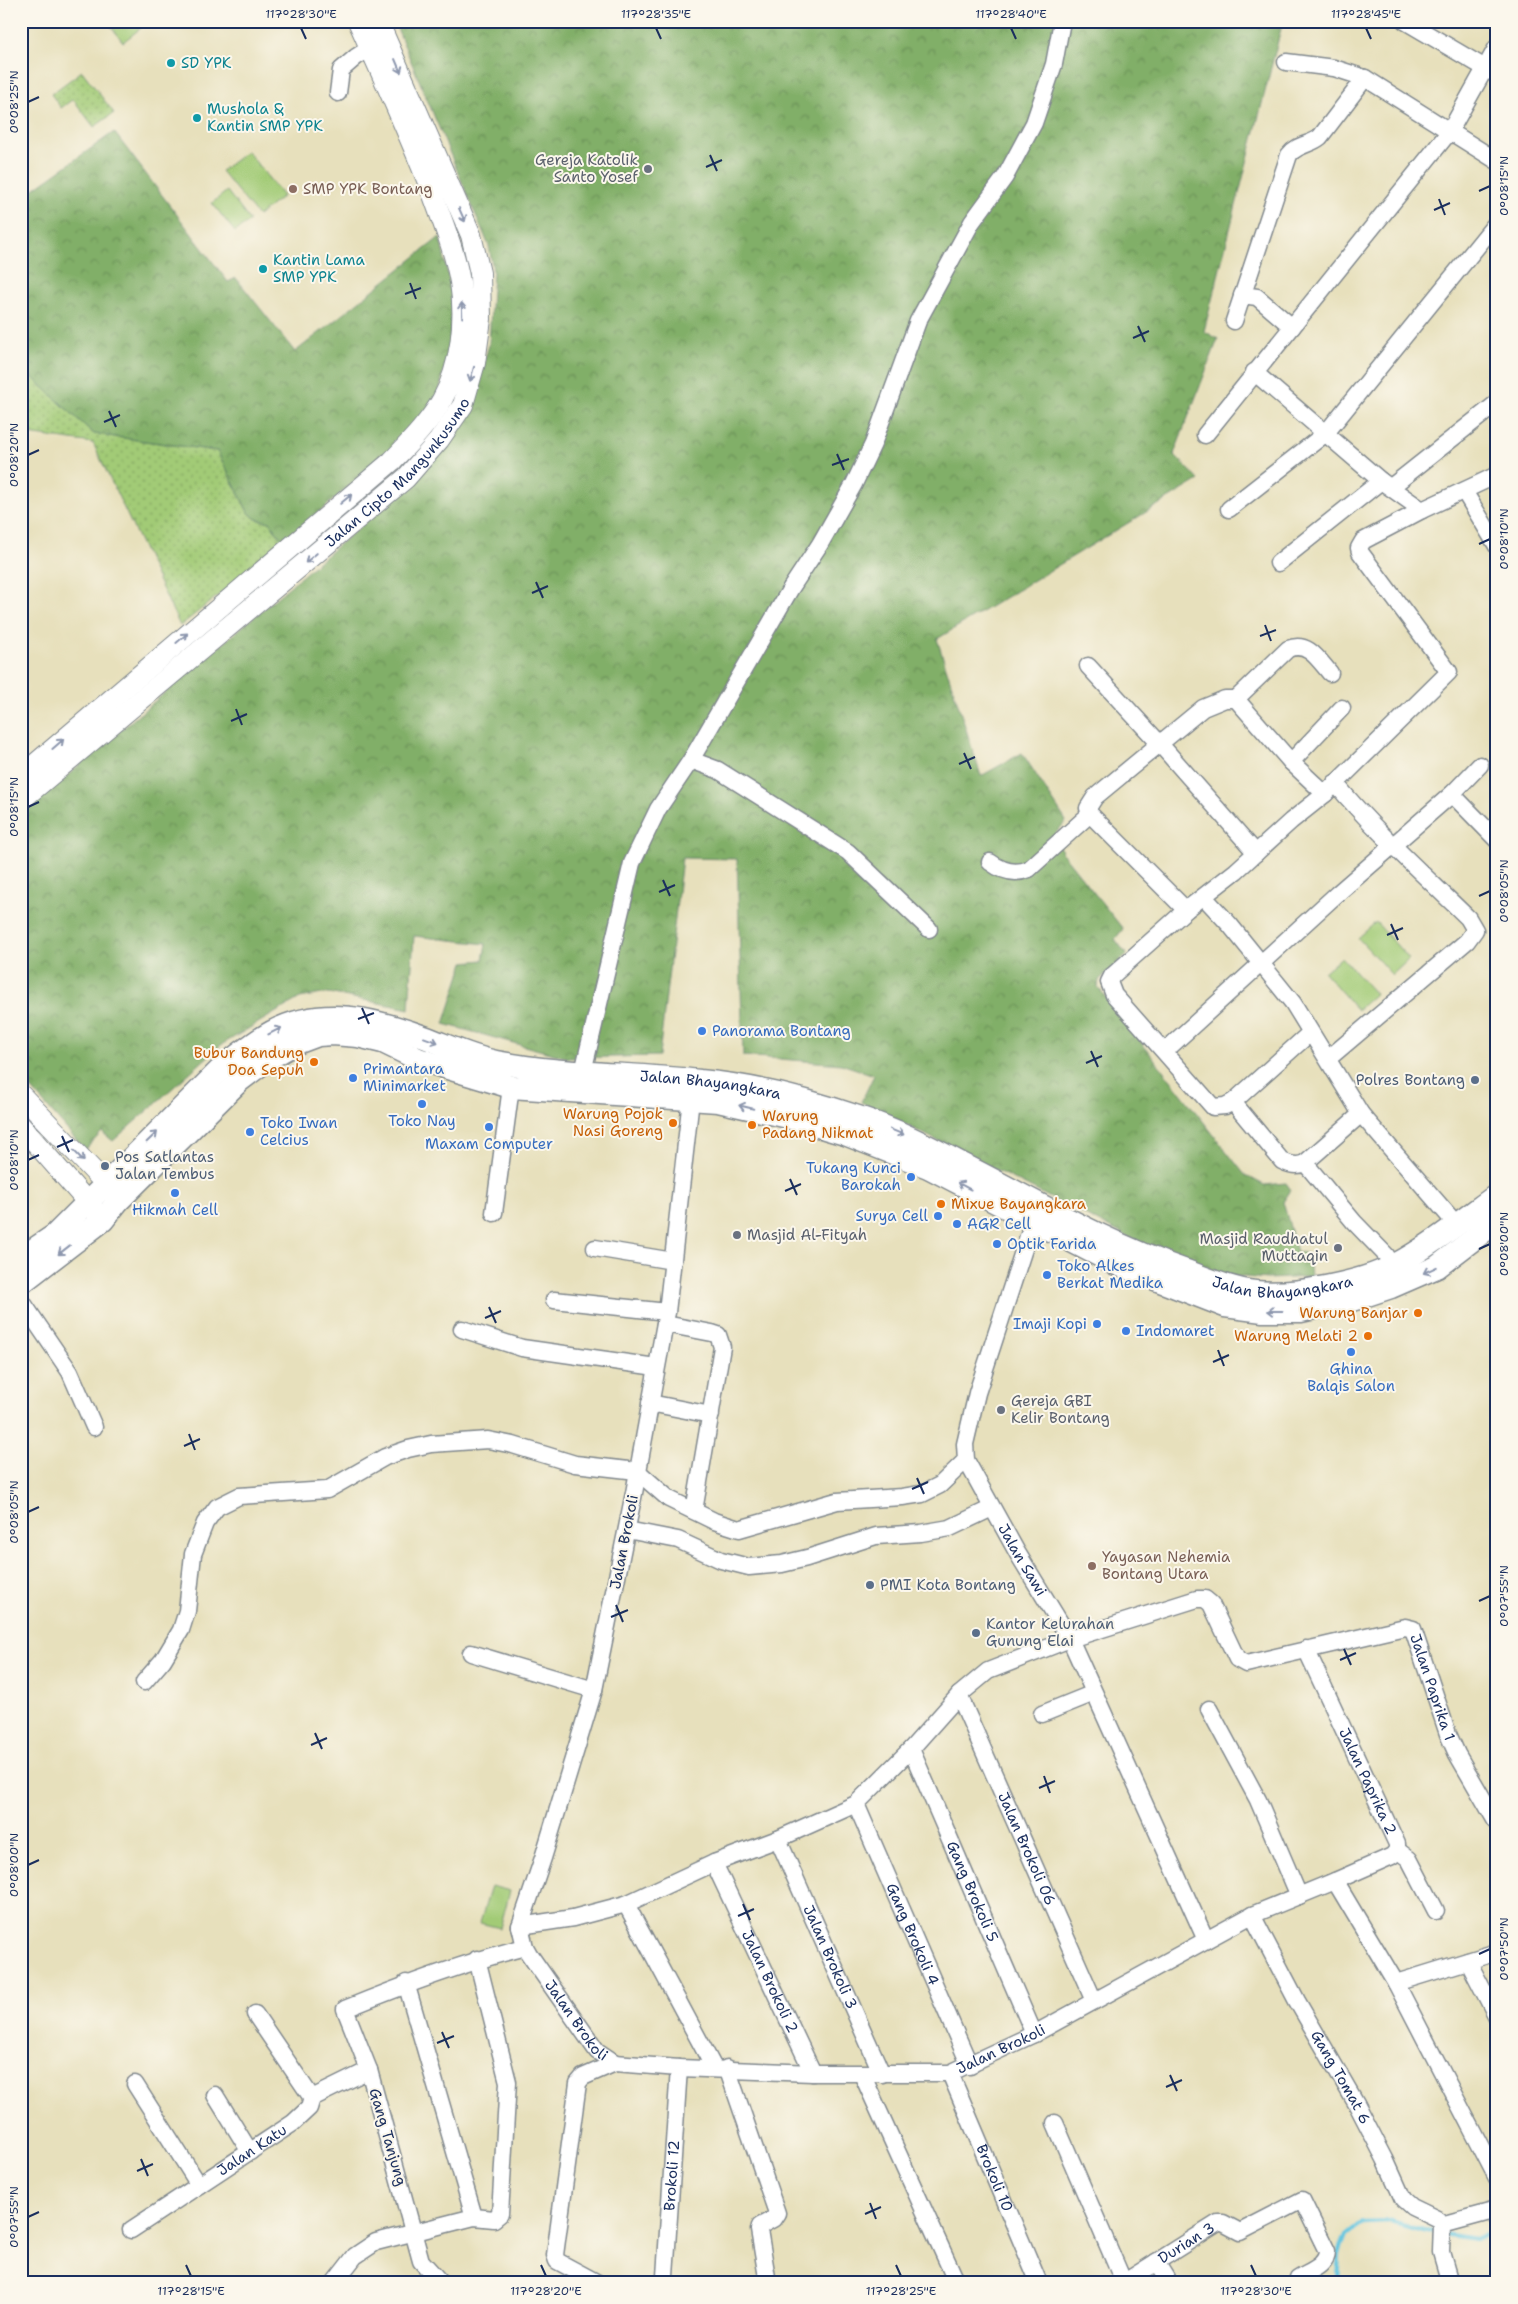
<svg xmlns="http://www.w3.org/2000/svg" width="1518" height="2304" font-family="'Shantell Sans',sans-serif">
<defs>
<pattern id="grass-dots" width="8" height="8" patternUnits="userSpaceOnUse" patternTransform="scale(1.25)"><rect width="8" height="8" fill="#a2cb76"/><path d="M2 2h.1M6 6h.1" fill="none" stroke="#83a564" stroke-width="1.8" stroke-linecap="round"/></pattern>
<pattern id="forest-crowns" width="20" height="18" patternUnits="userSpaceOnUse" patternTransform="scale(1.25)"><rect width="20" height="18" fill="#81af67"/><path d="M2 6a3 3 0 1 1 6 0M12 15a3 3 0 1 1 6 0" fill="none" stroke="#698f58"/></pattern>
</defs>
<rect width="100%" height="100%" fill="#fbf7ec"/>
<filter id="ink" filterUnits="userSpaceOnUse"><feTurbulence type="fractalNoise" baseFrequency=".02" numOctaves="2"/><feDisplacementMap in="SourceGraphic" scale="10" xChannelSelector="R" yChannelSelector="G"/><feConvolveMatrix kernelMatrix="1 2 1 2 8 2 1 2 1" color-interpolation-filters="sRGB"/></filter>
<filter id="wash" filterUnits="userSpaceOnUse"><feTurbulence type="fractalNoise" baseFrequency=".0096" numOctaves="4" result="noise"/><feDisplacementMap in="SourceGraphic" scale="20" xChannelSelector="R" yChannelSelector="G"/><feGaussianBlur stdDeviation="1.12" result="paint"/><feColorMatrix in="noise" values="0 0 0 0 0 0 0 0 0 0 0 0 0 0 0 0 0 1.4 0 .05"/><feComposite in="paint" operator="in"/></filter>
<g filter="url(#wash)">
<rect width="100%" height="100%" fill="#e7e0bc"/>
<g fill="url(#grass-dots)" stroke="#5e7d6a">
<polygon points="82,71 114,113 94,127 73,99 61,108 51,94"/>
<polygon points="21,367 94,434 217,451 248,512 256,519 270,522 284,543 180,626 93,443 21,433"/>
</g>
<g fill="url(#forest-crowns)" stroke="#4e6f62">
<polygon points="394,21 1283,21 1204,331 1218,339 1174,454 1199,480 937,639 981,776 1022,753 1066,821 1055,834 1063,854 1123,929 1115,939 1127,955 1099,980 1098,987 1245,1175 1264,1185 1286,1183 1291,1190 1283,1202 1297,1252 1309,1254 1311,1277 1268,1279 1220,1275 1146,1246 861,1102 874,1075 841,1064 743,1056 737,859 682,858 659,1056 568,1058 444,1024 464,962 483,960 486,944 414,936 409,1009 328,993 300,998 221,1045 113,1141 102,1132 85,1150 21,1077 21,815 389,502 452,442 472,403 489,345 493,271 489,246"/>
<polygon points="114,132 228,282 236,278 295,352 440,237 452,295 450,342 439,392 420,424 284,543 270,522 256,519 248,512 217,451 94,434 21,367 21,198"/>
</g>
<g fill="#a2cb76" stroke="#5e7d6a">
<polygon points="107,21 143,21 146,24 123,42"/>
<polygon points="247,151 283,196 258,216 221,171"/>
<polygon points="227,191 250,221 235,232 212,203"/>
<polygon points="1376,922 1409,959 1392,975 1358,938"/>
<polygon points="1342,957 1375,994 1357,1010 1324,972"/>
<polygon points="491,1886 510,1891 500,1928 480,1923"/>
</g>
<g fill="none" stroke-linecap="round" stroke-linejoin="round">
<polyline stroke="#61c4df" stroke-width="4.5" points="1340,2283 1337,2279 1339,2254 1346,2236 1362,2223 1390,2222 1424,2231 1475,2239 1497,2229"/>
</g>
</g>
<g filter="url(#ink)">
<g fill="none" stroke-linecap="round" stroke-linejoin="round">
<defs>
<g id="minor">
<polyline points="1405,21 1497,75"/>
<polyline points="1286,62 1334,68 1365,78 1497,161"/>
<polyline points="338,93 341,70 356,57 370,48"/>
<polyline points="1242,295 1257,297 1292,327"/>
<path d="M1234 321 1289 155C1297 144 1311 145 1320 137L1365 78"/>
<polyline points="1254,372 1381,481 1422,510 1497,475"/>
<polyline points="1205,435 1450,131 1497,47"/>
<polyline points="1391,487 1497,403"/>
<polyline points="1464,491 1497,546"/>
<polyline points="1229,509 1326,433 1497,222"/>
<polyline points="1278,563 1381,481"/>
<polyline points="1088,666 1160,744 1256,853"/>
<path d="M1236 699 1288 649C1308 641 1318 659 1330 673"/>
<polyline points="691,760 718,770 848,852 929,929"/>
<polyline points="1291,762 1342,708"/>
<polyline points="1452,794 1497,840"/>
<path d="M990 862C1002 871 1015 875 1029 869L1090 814"/>
<polyline points="1204,897 1230,925 1293,1003 1361,1114 1456,1224"/>
<polyline points="1186,910 1090,814 1088,808 1095,797 1203,708 1225,699 1236,699 1291,762 1325,794"/>
<polyline points="1310,1033 1233,1102 1225,1106 1213,1107 1114,995 1109,982 1112,976 1186,910 1236,871 1291,821 1325,794 1449,672 1360,552 1359,548 1363,541 1422,510"/>
<polyline points="1165,1051 1337,894 1452,794 1480,765"/>
<path d="M1329 1058 1467 941 1475 930 1468 918C1423 874 1376 832 1335 783"/>
<polyline points="583,1072 632,863 658,809 691,760 791,588 820,544 854,484 873,444 918,321 972,222 1005,177 1034,123 1054,64 1062,21"/>
<path id="s1" d="M691 1099 667 1312 634 1493 594 1690 543 1858 520 1926 525 1947 529 1954 597 2051 615 2063 679 2068 813 2073H950L1034 2034 1252 1915 1335 1881 1396 1983 1497 1952"/>
<path d="M1233 1102 1282 1161C1290 1165 1297 1167 1305 1163L1354 1222 1386 1255 1393 1266"/>
<polyline points="1305,1163 1361,1114"/>
<polyline points="494,1213 511,1087"/>
<path id="s2" d="M1033 1221 977 1393 965 1444 966 1460 1018 1554 1070 1639 1206 1940"/>
<polyline points="595,1248 673,1261"/>
<polyline points="21,1300 70,1372 94,1427"/>
<polyline points="554,1300 667,1312"/>
<polyline points="665,1324 712,1333 718,1335 722,1347 694,1511"/>
<polyline points="462,1329 522,1348 656,1367"/>
<polyline points="650,1403 711,1415"/>
<polyline points="627,1530 678,1540 721,1560 749,1567 782,1564 807,1558 876,1536 921,1533 950,1528 992,1508"/>
<path id="s3" d="M1306 1649 1397 1844V1850L1392 1856 1335 1881"/>
<polyline points="471,1653 594,1690"/>
<polyline points="144,1682 163,1660 181,1630 187,1611 193,1554 205,1523 217,1507 239,1496 327,1490 385,1457 408,1449 431,1444 488,1440 513,1445 575,1464 637,1471 669,1499 714,1521 739,1529 837,1501 902,1497 922,1494 940,1485 966,1460"/>
<path id="s4" d="M959 1695 1094 2001"/>
<polyline points="1209,1709 1258,1800 1299,1896"/>
<polyline points="1042,1714 1094,1693"/>
<path id="s5" d="M911 1749 1034 2034"/>
<path id="s6" d="M856 1804 970 2066"/>
<path id="s7" d="M778 1839 882 2074"/>
<polyline points="1397,1850 1409,1859 1436,1911"/>
<path id="s8" d="M714 1863 813 2073"/>
<polyline points="626,1904 714,2068"/>
<path id="s9" d="M1252 1915 1297 2001 1356 2103 1385 2159 1403 2199 1412 2207 1439 2220 1442 2225"/>
<path id="s10" d="M520 1926 573 1918 626 1904 714 1863 778 1839 856 1804 911 1749 959 1695 988 1671 1070 1639 1197 1599H1205L1211 1604 1237 1659 1246 1664 1405 1627 1413 1629 1448 1734 1457 1754 1497 1823"/>
<polyline points="1468,1961 1497,2017"/>
<polyline points="406,1983 474,2217"/>
<polyline points="1396,1983 1497,2178"/>
<polyline points="255,2014 312,2098"/>
<polyline points="727,2068 777,2213 773,2219 760,2226 759,2230 768,2283"/>
<path id="s11" d="M950 2073 1039 2283"/>
<polyline points="862,2074 957,2283"/>
<polyline points="135,2084 199,2185"/>
<polyline points="215,2095 250,2152"/>
<polyline points="1055,2123 1124,2283"/>
<polyline points="1442,2225 1441,2252 1450,2283"/>
<polyline points="1442,2225 1497,2210"/>
<path id="s12" d="M131 2230 293 2123 309 2108 312 2098 369 2070"/>
<polyline points="1156,2262 1169,2283"/>
<polyline points="334,2283 355,2256 376,2242 474,2217 494,2219 500,2214 508,2082 477,1959"/>
<path d="M441 2283 421 2261 369 2070 345 2009C404 1985 463 1963 525 1947"/>
<polyline points="598,2283 557,2261 555,2255 578,2083 583,2077 615,2063"/>
<path id="s13" d="M667 2283 665 2276 679 2068"/>
<path id="s14" d="M1123 2283 1218 2223H1223L1240 2232 1302 2200 1327 2251C1327 2266 1309 2271 1298 2278V2283"/>
</g>
<g id="tertiary">
<path d="M21 776 392 461C410 442 429 423 442 400 461 366 466 320 460 282 455 252 443 223 433 195 410 136 384 79 358 21"/>
<path id="s15" d="M21 800 406 478 439 440 463 405 475 363 481 319 480 273 471 235 378 21"/>
<polyline points="21,1095 105,1183 115,1197"/>
<polyline points="21,1126 103,1220"/>
</g>
<g id="secondary">
<path id="s16" d="M21 1258 55 1235 222 1068C238 1055 254 1042 272 1032 322 1005 375 1019 424 1037 448 1046 471 1057 496 1062 563 1075 632 1073 700 1081 755 1086 809 1100 861 1118 895 1129 928 1146 960 1163 1033 1200 1105 1243 1183 1270 1206 1278 1230 1289 1255 1292 1292 1296 1362 1283 1395 1265 1430 1246 1464 1219 1497 1195"/>
<polyline points="21,1283 103,1220 118,1201 239,1081 268,1059 294,1044 318,1035 333,1034 358,1036 383,1042 418,1059 511,1087 718,1101 784,1116 845,1134 928,1167 1114,1263 1225,1306 1263,1311 1301,1311 1352,1300 1391,1287 1437,1267 1497,1221"/>
</g>
</defs>
<use href="#minor" stroke="#81888d" stroke-width="19"/>
<use href="#tertiary" stroke="#81888d" stroke-width="22"/>
<use href="#secondary" stroke="#81888d" stroke-width="25"/>
<use href="#minor" stroke="#fff" stroke-width="16"/>
<use href="#tertiary" stroke="#fff" stroke-width="20"/>
<use href="#secondary" stroke="#fff" stroke-width="22"/>
</g>
<defs><path id="oneway-shaft" d="M-6 0H5M1.5-3L5.5 0L1.5 3" fill="none" stroke-width="1.6" stroke-linecap="round" stroke-linejoin="round" transform="scale(1.25)"/></defs>
<g stroke="#8d97ae">
<use href="#oneway-shaft" transform="translate(398 66) rotate(67)"/>
<use href="#oneway-shaft" transform="translate(462 215) rotate(66)"/>
<use href="#oneway-shaft" transform="translate(462 310) rotate(-92)"/>
<use href="#oneway-shaft" transform="translate(472 374) rotate(106)"/>
<use href="#oneway-shaft" transform="translate(346 499) rotate(-40)"/>
<use href="#oneway-shaft" transform="translate(311 558) rotate(140)"/>
<use href="#oneway-shaft" transform="translate(182 638) rotate(-41)"/>
<use href="#oneway-shaft" transform="translate(58 744) rotate(-41)"/>
<use href="#oneway-shaft" transform="translate(275 1031) rotate(-27)"/>
<use href="#oneway-shaft" transform="translate(431 1040) rotate(20)"/>
<use href="#oneway-shaft" transform="translate(746 1107) rotate(-167)"/>
<use href="#oneway-shaft" transform="translate(897 1132) rotate(22)"/>
<use href="#oneway-shaft" transform="translate(152 1137) rotate(-44)"/>
<use href="#oneway-shaft" transform="translate(79 1156) rotate(46)"/>
<use href="#oneway-shaft" transform="translate(964 1186) rotate(-152)"/>
<use href="#oneway-shaft" transform="translate(64 1250) rotate(142)"/>
<use href="#oneway-shaft" transform="translate(1430 1270) rotate(155)"/>
<use href="#oneway-shaft" transform="translate(1275 1311) rotate(-180)"/>
</g>
</g>
<path fill="none" stroke="#1b2f5e" stroke-width="2" d="M301 28 306 39M656 28 661 39M1011 28 1016 39M1366 28 1371 39M28 102 39 97M710 155 717 171M706 167 722 160M1479 191 1490 186M1439 199 1445 215M1434 210 1450 203M410 283 416 299M405 294 421 288M1138 326 1145 342M1133 338 1149 331M109 411 116 427M104 422 120 415M837 454 844 470M28 455 39 450M832 465 849 459M1479 544 1490 539M536 582 543 598M532 593 548 586M1265 625 1271 641M1260 636 1276 630M236 709 242 725M231 721 247 714M964 753 971 769M959 764 975 757M28 807 39 802M663 880 670 896M659 892 675 885M1479 896 1490 891M1391 924 1398 940M1387 935 1403 928M362 1008 369 1024M358 1019 374 1013M1091 1051 1098 1067M1086 1063 1102 1056M62 1136 69 1152M57 1147 73 1140M28 1160 39 1155M790 1179 797 1195M785 1191 801 1184M1479 1249 1490 1244M489 1307 496 1323M485 1318 501 1311M1218 1350 1224 1366M1213 1362 1229 1355M189 1434 195 1450M184 1446 200 1439M917 1478 924 1494M912 1489 928 1482M28 1512 39 1507M1479 1601 1490 1596M616 1605 623 1622M611 1617 628 1610M1344 1649 1351 1665M1340 1660 1356 1653M315 1733 322 1749M311 1745 327 1738M1044 1776 1050 1793M1039 1788 1055 1781M28 1865 39 1860M743 1904 750 1920M738 1916 754 1909M1479 1954 1490 1949M442 2032 449 2048M437 2043 454 2036M1170 2075 1177 2091M1166 2087 1182 2080M141 2159 148 2176M137 2171 153 2164M870 2203 876 2219M865 2214 881 2207M28 2217 39 2212M186 2265 191 2276M541 2265 546 2276M896 2265 901 2276M1251 2265 1256 2276"/>
<g fill="#0f9aa8" stroke="#fbf7ec" stroke-width="2">
<circle cx="171" cy="63" r="5"/>
<circle cx="197" cy="118" r="5"/>
<circle cx="263" cy="269" r="5"/>
</g>
<g fill="#6b7280" stroke="#fbf7ec" stroke-width="2">
<circle cx="648" cy="169" r="5"/>
<circle cx="737" cy="1235" r="5"/>
<circle cx="1338" cy="1248" r="5"/>
<circle cx="1001" cy="1410" r="5"/>
</g>
<g fill="#8d6e63" stroke="#fbf7ec" stroke-width="2">
<circle cx="293" cy="189" r="5"/>
<circle cx="1092" cy="1566" r="5"/>
</g>
<g fill="#3f7fe0" stroke="#fbf7ec" stroke-width="2">
<circle cx="702" cy="1031" r="5"/>
<circle cx="353" cy="1078" r="5"/>
<circle cx="422" cy="1104" r="5"/>
<circle cx="489" cy="1127" r="5"/>
<circle cx="250" cy="1132" r="5"/>
<circle cx="911" cy="1177" r="5"/>
<circle cx="175" cy="1193" r="5"/>
<circle cx="938" cy="1216" r="5"/>
<circle cx="957" cy="1224" r="5"/>
<circle cx="997" cy="1244" r="5"/>
<circle cx="1047" cy="1275" r="5"/>
<circle cx="1097" cy="1324" r="5"/>
<circle cx="1126" cy="1331" r="5"/>
<circle cx="1351" cy="1352" r="5"/>
</g>
<g fill="#e8710a" stroke="#fbf7ec" stroke-width="2">
<circle cx="314" cy="1062" r="5"/>
<circle cx="673" cy="1123" r="5"/>
<circle cx="752" cy="1125" r="5"/>
<circle cx="941" cy="1204" r="5"/>
<circle cx="1418" cy="1313" r="5"/>
<circle cx="1368" cy="1336" r="5"/>
</g>
<g fill="#5c6f8a" stroke="#fbf7ec" stroke-width="2">
<circle cx="1475" cy="1080" r="5"/>
<circle cx="105" cy="1166" r="5"/>
<circle cx="870" cy="1585" r="5"/>
<circle cx="976" cy="1633" r="5"/>
</g>
<g text-anchor="middle" dominant-baseline="central" stroke-width="4" stroke-linejoin="round" paint-order="stroke">
<g font-size="15" fill="#0d838f" stroke="#fbf7ec" text-anchor="start">
<text x="181" y="63">SD YPK</text>
<text x="207" y="109">Mushola &amp;<tspan x="207" dy="17">Kantin SMP YPK</tspan></text>
<text x="273" y="260">Kantin Lama<tspan x="273" dy="17">SMP YPK</tspan></text>
</g>
<g font-size="15" fill="#5b616d" stroke="#fbf7ec" text-anchor="end">
<text x="638" y="160">Gereja Katolik<tspan x="638" dy="17">Santo Yosef</tspan></text>
<text x="747" y="1235" text-anchor="start">Masjid Al-Fityah</text>
<text x="1328" y="1239">Masjid Raudhatul<tspan x="1328" dy="17">Muttaqin</tspan></text>
<text x="1011" y="1401" text-anchor="start">Gereja GBI<tspan x="1011" dy="17">Kelir Bontang</tspan></text>
</g>
<g font-size="15" fill="#785e54" stroke="#fbf7ec" text-anchor="start">
<text x="303" y="189">SMP YPK Bontang</text>
<text x="1102" y="1557">Yayasan Nehemia<tspan x="1102" dy="17">Bontang Utara</tspan></text>
</g>
<g font-size="15" fill="#1b2f5e" stroke="#fbf7ec">
<text stroke="none"><textPath href="#s15" startOffset="500">Jalan Cipto Mangunkusumo</textPath></text>
<text stroke="none"><textPath href="#s16" startOffset="788">Jalan Bhayangkara</textPath></text>
<text stroke="none"><textPath href="#s16" startOffset="1402">Jalan Bhayangkara</textPath></text>
<text transform="translate(624 1542) rotate(-79)">Jalan Brokoli</text>
<text stroke="none"><textPath href="#s2" startOffset="364">Jalan Sawi</textPath></text>
<text stroke="none"><textPath href="#s10" startOffset="1088">Jalan Paprika 1</textPath></text>
<text stroke="none"><textPath href="#s3" startOffset="146">Jalan Paprika 2</textPath></text>
<text stroke="none"><textPath href="#s4" startOffset="168">Jalan Brokoli 06</textPath></text>
<text stroke="none"><textPath href="#s5" startOffset="155">Gang Brokoli 5</textPath></text>
<text stroke="none"><textPath href="#s6" startOffset="142">Gang Brokoli 4</textPath></text>
<text stroke="none"><textPath href="#s7" startOffset="129">Jalan Brokoli 3</textPath></text>
<text stroke="none"><textPath href="#s8" startOffset="131">Jalan Brokoli 2</textPath></text>
<text stroke="none"><textPath href="#s1" startOffset="958">Jalan Brokoli</textPath></text>
<text stroke="none"><textPath href="#s1" startOffset="1408">Jalan Brokoli</textPath></text>
<text stroke="none"><textPath href="#s9" startOffset="185">Gang Tomat 6</textPath></text>
<text transform="translate(388 2137) rotate(74)">Gang Tanjung</text>
<text stroke="none"><textPath href="#s12" startOffset="145">Jalan Katu</textPath></text>
<text stroke="none"><textPath href="#s13" startOffset="108">Brokoli 12</textPath></text>
<text stroke="none"><textPath href="#s11" startOffset="114">Brokoli 10</textPath></text>
<text stroke="none"><textPath href="#s14" startOffset="75">Durian 3</textPath></text>
</g>
<g font-size="15" fill="#366cbe" stroke="#fbf7ec" text-anchor="start">
<text x="712" y="1031">Panorama Bontang</text>
<text x="363" y="1069">Primantara<tspan x="363" dy="17">Minimarket</tspan></text>
<text x="422" y="1121" text-anchor="middle">Toko Nay</text>
<text x="260" y="1123">Toko Iwan<tspan x="260" dy="17">Celcius</tspan></text>
<text x="489" y="1144" text-anchor="middle">Maxam Computer</text>
<text x="901" y="1168" text-anchor="end">Tukang Kunci<tspan x="901" dy="17">Barokah</tspan></text>
<text x="175" y="1210" text-anchor="middle">Hikmah Cell</text>
<text x="928" y="1216" text-anchor="end">Surya Cell</text>
<text x="967" y="1224">AGR Cell</text>
<text x="1007" y="1244">Optik Farida</text>
<text x="1057" y="1266">Toko Alkes<tspan x="1057" dy="17">Berkat Medika</tspan></text>
<text x="1087" y="1324" text-anchor="end">Imaji Kopi</text>
<text x="1136" y="1331">Indomaret</text>
<text x="1351" y="1369" text-anchor="middle">Ghina<tspan x="1351" dy="17">Balqis Salon</tspan></text>
</g>
<g font-size="15" fill="#c56008" stroke="#fbf7ec" text-anchor="end">
<text x="304" y="1053">Bubur Bandung<tspan x="304" dy="17">Doa Sepuh</tspan></text>
<text x="663" y="1114">Warung Pojok<tspan x="663" dy="17">Nasi Goreng</tspan></text>
<text x="762" y="1116" text-anchor="start">Warung<tspan x="762" dy="17">Padang Nikmat</tspan></text>
<text x="951" y="1204" text-anchor="start">Mixue Bayangkara</text>
<text x="1408" y="1313">Warung Banjar</text>
<text x="1358" y="1336">Warung Melati 2</text>
</g>
<g font-size="15" fill="#4e5e75" stroke="#fbf7ec" text-anchor="start">
<text x="1465" y="1080" text-anchor="end">Polres Bontang</text>
<text x="115" y="1157">Pos Satlantas<tspan x="115" dy="17">Jalan Tembus</tspan></text>
<text x="880" y="1585">PMI Kota Bontang</text>
<text x="986" y="1624">Kantor Kelurahan<tspan x="986" dy="17">Gunung Elai</tspan></text>
</g>
</g>
<rect width="1518" height="2304" fill="none" stroke="#fbf7ec" stroke-width="55"/>
<rect x="28" y="28" width="1462" height="2248" fill="none" stroke="#1b2f5e" stroke-width="2"/>
<g font-size="12" text-anchor="middle" fill="#1b2f5e">
<text x="301" y="18">117°28'30"E</text>
<text x="656" y="18">117°28'35"E</text>
<text x="1011" y="18">117°28'40"E</text>
<text x="1366" y="18">117°28'45"E</text>
<text transform="translate(14 102) rotate(-90)" y="4">0°08'25"N</text>
<text transform="translate(1504 186) rotate(-90)" y="4">0°08'15"N</text>
<text transform="translate(14 455) rotate(-90)" y="4">0°08'20"N</text>
<text transform="translate(1504 539) rotate(-90)" y="4">0°08'10"N</text>
<text transform="translate(14 807) rotate(-90)" y="4">0°08'15"N</text>
<text transform="translate(1504 891) rotate(-90)" y="4">0°08'05"N</text>
<text transform="translate(14 1160) rotate(-90)" y="4">0°08'10"N</text>
<text transform="translate(1504 1244) rotate(-90)" y="4">0°08'00"N</text>
<text transform="translate(14 1512) rotate(-90)" y="4">0°08'05"N</text>
<text transform="translate(1504 1596) rotate(-90)" y="4">0°07'55"N</text>
<text transform="translate(14 1865) rotate(-90)" y="4">0°08'00"N</text>
<text transform="translate(1504 1949) rotate(-90)" y="4">0°07'50"N</text>
<text transform="translate(14 2217) rotate(-90)" y="4">0°07'55"N</text>
<text x="191" y="2295">117°28'15"E</text>
<text x="546" y="2295">117°28'20"E</text>
<text x="901" y="2295">117°28'25"E</text>
<text x="1256" y="2295">117°28'30"E</text>
</g>
</svg>
